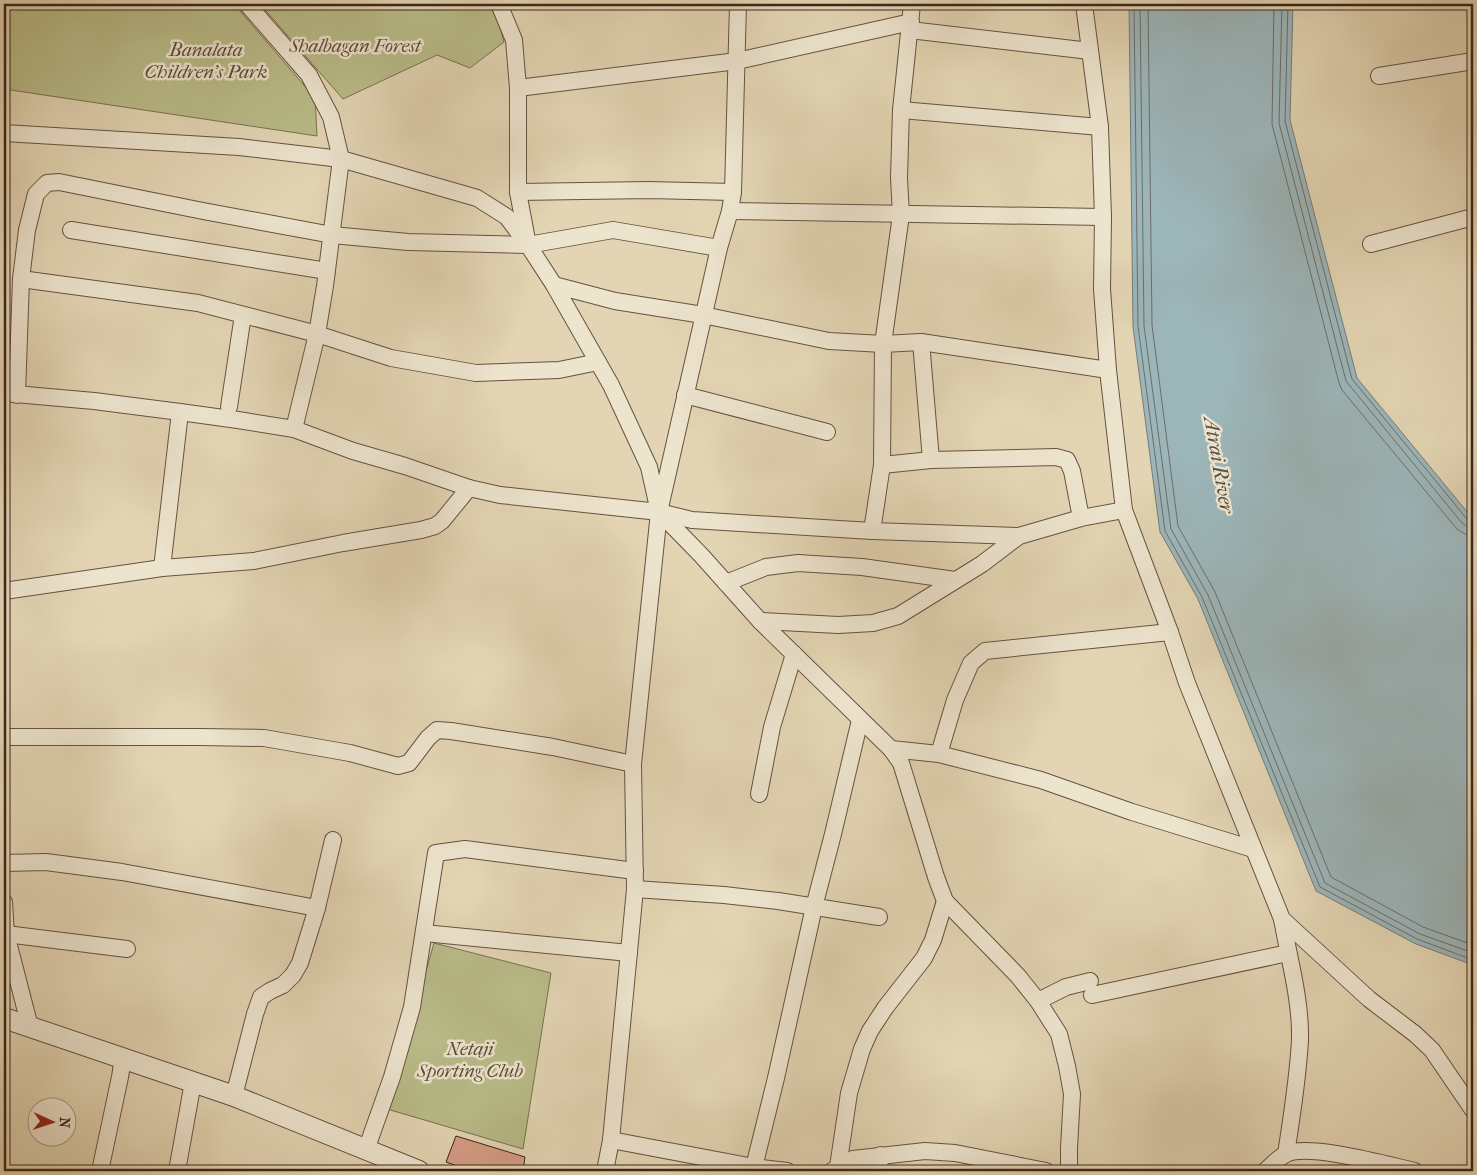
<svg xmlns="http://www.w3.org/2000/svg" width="1477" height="1175" font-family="'IM FELL French Canon',serif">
<rect width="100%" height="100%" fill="#e3d5b3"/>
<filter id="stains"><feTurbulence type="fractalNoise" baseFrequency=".004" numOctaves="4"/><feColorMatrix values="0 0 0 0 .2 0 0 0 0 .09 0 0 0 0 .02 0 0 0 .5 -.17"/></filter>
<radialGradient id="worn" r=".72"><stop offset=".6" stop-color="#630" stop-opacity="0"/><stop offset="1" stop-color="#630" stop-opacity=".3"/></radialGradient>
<g fill="#b9bc89" stroke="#7a7152">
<polygon points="9,4 234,4 315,98 317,136 4,89 4,38"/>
<polygon points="260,4 494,4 504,42 470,68 437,55 343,99"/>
<polygon points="434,943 551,973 523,1149 387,1109"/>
</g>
<polygon fill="#9cb5b9" stroke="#767c7a" points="1129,4 1293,4 1290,120 1357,378 1473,519 1473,965 1416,944 1316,891 1198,599 1160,532 1133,327"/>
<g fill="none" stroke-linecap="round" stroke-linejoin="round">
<g stroke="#6c6e6a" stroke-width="1">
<polyline points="1134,4 1138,326 1165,531 1202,597 1320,887 1417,939 1473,960"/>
<polyline points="1140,4 1144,326 1171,529 1208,595 1325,883 1420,934 1473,953"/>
<polyline points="1148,4 1152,325 1178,526 1215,592 1331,877 1423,927 1473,945"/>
<polyline points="1274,4 1272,124 1339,383 1342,390 1457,529 1465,534 1473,535"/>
<polyline points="1282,4 1279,123 1346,381 1462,523 1468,527 1473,528"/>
<polyline points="1288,4 1285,121 1352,379 1467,519 1473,522"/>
</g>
</g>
<polygon fill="#d59d85" stroke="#3c261c" points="456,1136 525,1157 523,1171 471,1171 446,1162"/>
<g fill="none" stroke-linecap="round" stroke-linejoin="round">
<defs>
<g id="minor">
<polyline points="247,4 309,75 331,117 341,159 325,286 317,334 294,429"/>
<polyline points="499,4 514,40 518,88 518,192 527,240"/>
<polyline points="1084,4 1100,127 1103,217 1102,289 1108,370 1124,510 1170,632 1187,683 1282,919 1369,999 1415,1034 1432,1050 1473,1110"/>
<polyline points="910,30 1090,51"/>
<polyline points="1379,76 1473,61"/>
<polyline points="518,88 737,61 911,22"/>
<polyline points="901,110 1100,127"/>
<polyline points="4,133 239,147 341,159 477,198 507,217 528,245 554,285 611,385 649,467 659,512 701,555 760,621 891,749 901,763 936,877 945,901 1018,976 1038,1001 1059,1034 1067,1066 1072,1094 1069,1148 1069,1171"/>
<polyline points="518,192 649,190 733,192"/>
<polyline points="730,211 1103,217"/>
<polyline points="71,230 327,271"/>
<polyline points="1371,244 1473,217"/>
<polyline points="21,279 198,303 317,334 391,358 476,373 559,370 598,362"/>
<polyline points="554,285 615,301 703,315 829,341 883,344 921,342 1108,370"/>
<polyline points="921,342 931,460"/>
<polyline points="4,393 94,401 180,412 238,420 294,429 353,451 405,466 469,488 500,495 659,512 692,520 872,531 1019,536"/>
<polyline points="17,395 21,279 27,230 36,194 47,183 59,182 203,211 332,235 408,242 528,245 613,230 719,248"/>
<polyline points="685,395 827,432"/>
<polyline points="229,407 243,315"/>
<polyline points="882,465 931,460 1056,457 1067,460 1072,471 1081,518"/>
<polyline points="872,531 882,465 883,344 901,215 899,178 901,110 912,4"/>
<polyline points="162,568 180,412"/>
<polyline points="726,583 766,567 798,563 862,567 955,580"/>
<polyline points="4,591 162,568 254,561 343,543 421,530 435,526 442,521 469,488"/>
<polyline points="760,621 838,625 873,623 898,616 982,564 1019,536 1081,518 1124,510"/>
<polyline points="4,737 200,737 264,738 350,753 398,766 409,763 428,738 437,730 451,731 553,747 633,764"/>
<polyline points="891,749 939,754 1041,780 1132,812 1253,849"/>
<polyline points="939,754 955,700 971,663 985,651 1170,632"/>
<polyline points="759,794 772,727 794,654"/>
<polyline points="4,863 46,862 122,872 317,908"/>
<polyline points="635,889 724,895 778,901 879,917"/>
<polyline points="4,902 6,934 30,1027"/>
<path d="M1282 919C1289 959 1301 1000 1300 1040 1298 1078 1292 1116 1286 1154"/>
<polyline points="424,933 629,953"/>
<polyline points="6,934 127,949"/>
<polyline points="1092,995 1288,953"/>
<polyline points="1038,1001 1066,987 1090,981"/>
<polyline points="234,1096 255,1014 261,997 270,991 283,985 293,975 300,963 317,908 333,840"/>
<polyline points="611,1140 754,1167 787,1171"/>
<polyline points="366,1150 392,1077 412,1007 436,853 465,849 635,871"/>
<polyline points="754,1167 776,1078 814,907 833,834 860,720"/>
<polyline points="838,1167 849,1093 862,1049 870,1031 885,1008 924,958 933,940 945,901"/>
<polyline points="100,1171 120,1077 123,1058"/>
<polyline points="177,1171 193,1082"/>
<polyline points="605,1171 611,1140 635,889 633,764 659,512 719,248 730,211 733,192 738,4"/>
<polyline points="832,1171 853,1159 925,1151 955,1153 1046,1171"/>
<polyline points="878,1171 881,1155"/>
<path d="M1265 1171C1271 1166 1278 1158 1286 1154 1309 1143 1388 1165 1415 1171"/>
</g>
<polyline id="tertiary" points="4,1018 234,1096 419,1171"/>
</defs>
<use href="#minor" stroke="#665242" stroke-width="18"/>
<use href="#tertiary" stroke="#665242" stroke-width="22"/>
<use href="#minor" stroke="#ede4ce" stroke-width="16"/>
<use href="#tertiary" stroke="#ede4ce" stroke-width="20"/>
</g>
<g text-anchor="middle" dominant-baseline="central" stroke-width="5" stroke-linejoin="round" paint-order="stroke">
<g font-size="19" font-style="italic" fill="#5b4c37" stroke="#ede4ce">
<text x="355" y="46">Shalbagan Forest</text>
<text x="206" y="50">Banalata<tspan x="206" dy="22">Children's Park</tspan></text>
<text x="470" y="1049">Netaji<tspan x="470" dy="22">Sporting Club</tspan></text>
</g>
<g font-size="20" font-style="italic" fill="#544a43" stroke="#ede4ce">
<text transform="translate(1219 465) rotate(80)">Atrai River</text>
</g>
</g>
<rect width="1477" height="1175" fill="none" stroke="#e3d5b3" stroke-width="20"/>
<rect x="5" y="5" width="1467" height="1165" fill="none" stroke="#3c261c" stroke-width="2.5"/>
<rect x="10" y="10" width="1457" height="1155" fill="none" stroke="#3c261c"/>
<g transform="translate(52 1122) rotate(93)"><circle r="24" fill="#ede4ce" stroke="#a69887"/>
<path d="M0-4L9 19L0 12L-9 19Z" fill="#8f2418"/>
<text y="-8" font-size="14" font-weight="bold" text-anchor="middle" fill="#3c261c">N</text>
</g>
<rect width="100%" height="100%" filter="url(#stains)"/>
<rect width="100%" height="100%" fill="url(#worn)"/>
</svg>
